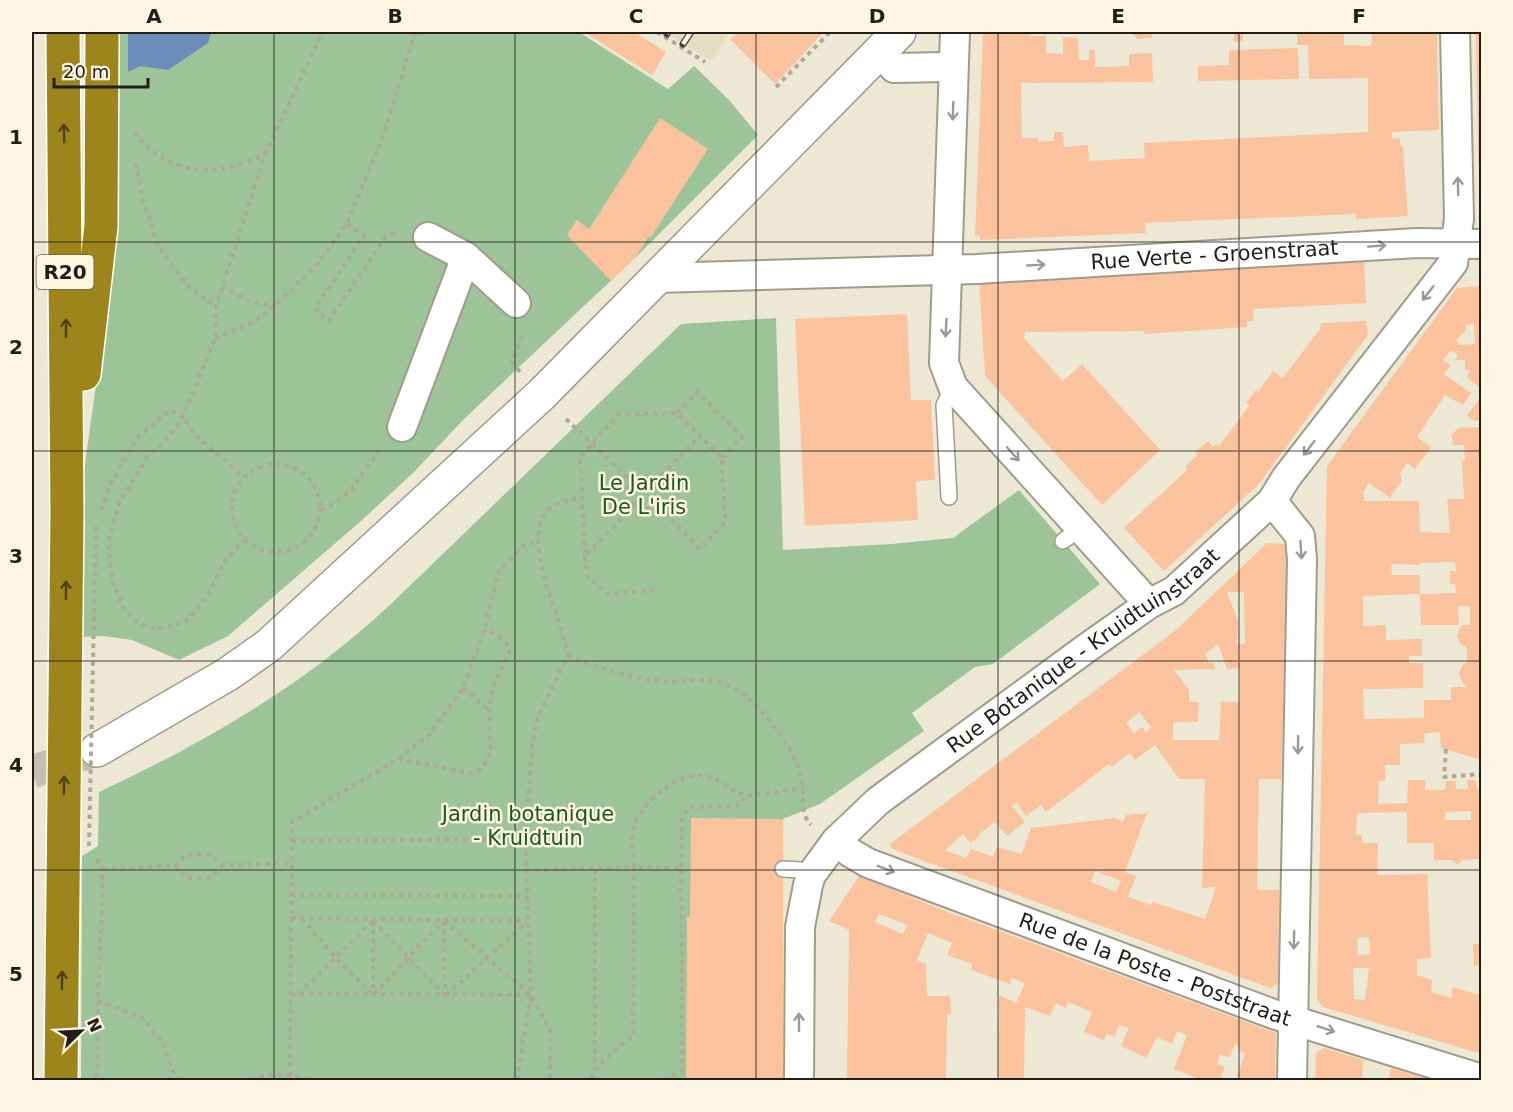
<svg xmlns="http://www.w3.org/2000/svg" width="1513" height="1112" font-family="'DejaVu Sans',sans-serif">
<rect width="100%" height="100%" fill="#ede8d4"/>
<polygon fill="#e4ddc2" points="663,32 731,32 711,61"/>
<g fill="#9dc498">
<polygon points="115,32 579,32 668,89 694,66 729,100 758,135 636,257 463,420 414,472 361,521 228,636 179,660 132,640 104,636 79,637 78,515 117,233"/>
<path d="M776 318 783 550 892 544 953 538 1019 490 1100 584 993 664 975 667 912 713 924 731 820 804 783 819V1080H81L82 856 98 846 99 792C206 742 306 684 392 603L681 324Z"/>
</g>
<polygon fill="#6c8dbc" points="128,32 211,32 208,43 168,70 140,66 128,72"/>
<g fill="#fac39e" fill-rule="evenodd">
<polygon points="584,32 634,32 666,52 652,75"/>
<polygon points="738,32 824,32 775,84 730,39"/>
<polygon points="983,32 1033,32 1030,36 1046,36 1046,53 1063,54 1063,37 1078,38 1079,60 1089,60 1089,50 1095,50 1095,67 1129,66 1129,54 1152,53 1153,82 1021,83 1022,138 1038,138 1038,142 1054,141 1054,132 1063,132 1064,147 1088,145 1089,161 1145,158 1144,143 1368,132 1368,78 1309,79 1308,45 1297,45 1297,32 1344,32 1344,45 1371,46 1372,32 1437,32 1439,130 1392,132 1392,138 1400,139 1400,145 1403,147 1408,216 1356,219 1355,214 1145,223 1146,233 980,240 980,235 975,236"/>
<polygon points="1132,32 1152,32 1152,38 1138,39 1134,36"/>
<polygon points="1234,32 1243,32 1243,41 1234,42"/>
<polygon points="1476,32 1482,32 1482,201 1480,201 1478,153"/>
<polygon points="1298,48 1299,79 1198,81 1198,66 1229,65 1229,50"/>
<polygon points="660,118 708,149 651,237 649,236 635,258 611,281 567,235 577,220 589,229"/>
<polygon points="1364,261 1366,303 1253,309 1254,321 1247,321 1247,327 1144,334 1145,331 1025,332 1024,338 1063,381 1082,364 1160,450 1102,505 985,376 979,280"/>
<path d="M1482 286V389L1467 378 1470 370H1465V360H1455L1458 355 1451 350 1443 360 1451 365 1444 374 1471 393 1463 405 1445 395 1417 437 1431 447 1415 469 1407 463 1399 474 1401 476 1402 481 1390 498 1369 483 1364 491V501H1419L1420 532 1450 533 1447 499H1464L1462 461 1465 460 1464 445H1453L1452 435 1458 428 1482 427V760L1441 748 1440 732 1424 734 1425 743 1400 744V765H1385V781H1379L1378 804 1407 803 1408 780H1425V790H1445L1446 781H1455L1456 789H1468L1467 780H1476L1477 789H1482V859L1463 860 1458 865 1452 860H1434V843H1407V812L1357 813 1356 835H1362V843H1378L1377 875 1427 874 1431 958 1417 959V975L1432 980 1431 992 1452 998V987L1476 994H1482V1054L1323 1007 1317 999 1327 466 1457 288ZM1474 324 1475 344 1459 345 1456 341 1466 330V325ZM1455 562 1456 571H1450V584H1455L1456 593 1420 594 1421 625H1459L1458 606H1470V625H1463L1460 628 1457 636 1460 643 1467 648V662L1462 666 1459 673 1461 680 1466 687H1451V700H1424V718L1364 719 1363 689 1423 688V663H1409V656H1422V639L1386 640V625L1363 626V596L1420 594V575H1392L1391 564 1420 565V563ZM1471 811V820H1445V812ZM1369 937 1370 954 1358 955 1357 938ZM1353 968H1369L1365 1000 1354 999Z"/>
<polygon points="907,314 911,400 931,400 935,480 916,481 918,520 805,526 795,319"/>
<polygon points="1366,321 1368,335 1258,485 1164,571 1124,528 1187,470 1185,467 1198,455 1195,452 1208,441 1213,447 1217,444 1219,446 1250,405 1246,403 1256,390 1258,392 1273,371 1283,378 1320,329 1321,323"/>
<polygon points="1482,396 1482,420 1474,421 1467,415"/>
<path d="M1267 543 1286 544 1287 593 1281 779H1259L1257 890H1279L1278 984 1270 988 892 849 890 844 1176 630ZM1227 592H1244L1245 644H1237L1238 621ZM1218 644 1227 669 1240 668V702H1221L1219 740H1173V722H1198L1199 702H1189V690L1174 670 1215 669 1213 662 1209 663 1205 654ZM1139 712 1151 727 1146 732 1142 727 1134 733 1126 723ZM1155 745 1179 779H1205L1202 888 1216 887 1205 919 1153 902 1152 905 1128 897 1136 876 1125 872 1147 813 1126 815 1123 822 1115 818 1031 828 1022 854 997 847 993 857 971 849 966 858 945 850 963 834 970 843 980 836 979 834 995 822 1007 836 1025 822 1012 806 1016 802 1026 816 1041 805 1046 812 1109 764 1111 767 1130 753 1135 760ZM1095 871 1121 881 1116 892 1091 882Z"/>
<polygon points="691,818 783,819 783,1080 686,1080 687,917 690,917"/>
<path d="M859 876 948 912 1276 1033 1275 1080H1236L1245 1053 1239 1051 1240 1047 1235 1044 1229 1058 1220 1054 1217 1064 1225 1067 1220 1080H1200L1174 1069 1187 1035 1177 1031 1172 1044 1157 1037 1146 1058 1121 1046 1129 1028 1119 1025 1115 1037 1107 1034 1104 1040 1084 1032 1092 1012 1068 1002 1066 1008 1056 1003 1050 1016 1025 1007 1024 1080H998L999 995 1016 1003 1025 983 1012 978 1010 984 971 970 972 964 947 955 952 943 928 933 917 960 926 964 927 996H950L951 1014H947L946 1080H826V1078H847L849 930 829 921ZM879 914 907 925 903 934 875 922Z"/>
<polygon points="1473,944 1482,944 1481,965 1474,966"/>
<polygon points="1324,1048 1363,1060 1362,1080 1315,1080 1316,1053"/>
<polygon points="1391,1068 1429,1080 1388,1080"/>
</g>
<g fill="none" stroke-linecap="round" stroke-linejoin="round">
<polyline stroke="#c4c0ae" stroke-width="33" stroke-dasharray="33 16" stroke-linecap="butt" points="32,772 90,752"/>
<defs>
<g id="lane">
<polyline points="949,497 944,405 953,387"/>
<polyline points="1063,541 1081,528"/>
<polyline points="783,869 800,870 811,875"/>
</g>
<g id="street">
<polyline points="955,32 944,363 953,387 1149,604"/>
<polyline points="894,68 945,67"/>
<polyline points="428,237 466,257 516,303"/>
<path id="s1" d="M657 278 977 269 1417 243 1482 244"/>
<polyline points="402,427 466,257"/>
<polyline points="1272,501 1300,536 1302,559 1292,1080"/>
<path id="s2" d="M836 841 851 853 868 863 1276 1015 1482 1079"/>
<path id="s3" d="M799 1080 800 927 808 885 811 875 836 841 878 801 893 790 1084 650 1149 604 1174 591 1272 501 1286 478 1453 263 1459 219 1455 32"/>
</g>
<polyline id="secondary" points="97,750 228,674 269,645 541,395 899,32"/>
<g id="highway">
<polyline points="84,374 101,226 102,32"/>
<polyline points="61,1080 67,513 63,32"/>
</g>
</defs>
<use href="#lane" stroke="#a19c8a" stroke-width="18"/>
<use href="#street" stroke="#a19c8a" stroke-width="32"/>
<use href="#secondary" stroke="#a19c8a" stroke-width="36"/>
<use href="#highway" stroke="#fff" stroke-width="36"/>
<g stroke="#ada999" stroke-width="4" stroke-dasharray="4.5 4.5" stroke-linecap="butt">
<polyline points="657,32 705,62"/>
<polyline points="776,87 830,32"/>
<path d="M135 132C149 157 187 173 216 170 232 168 249 160 265 154"/>
<polyline points="136,163 142,196 158,247 190,288 216,306"/>
<polyline points="347,224 364,236 315,308 329,321 386,236 397,232"/>
<polyline points="222,287 251,302 274,306"/>
<polyline points="215,339 255,321 274,306 316,266 347,224 384,134 415,32"/>
<polyline points="520,372 512,362 523,333"/>
<polyline points="677,413 698,392 742,437 722,458"/>
<polyline points="566,419 633,483 637,478 650,477 660,486 660,500 651,509 639,509 629,501 628,488 633,483"/>
<circle cx="276" cy="508" r="44"/>
<polyline points="655,482 699,437"/>
<polyline points="634,506 585,556 580,457 619,414 677,413 722,458 725,522 700,549 656,504"/>
<polyline points="101,510 110,485 136,439 170,410 183,416 193,433 244,477"/>
<path d="M321 510C359 493 357 475 382 448"/>
<polyline points="245,539 224,562 209,593 189,619 181,624 154,629 137,622 123,607 112,582 108,541 120,501 147,458 170,435 183,416 215,339 216,306 265,154 323,32"/>
<polyline points="585,556 588,577 607,594 660,590"/>
<path d="M568 656C597 668 639 680 670 682 682 682 695 679 707 680 735 682 756 704 773 725 786 741 798 761 802 781 805 797 799 812 811 825"/>
<polyline points="463,688 489,710"/>
<polyline points="1446,749 1444,777 1482,774"/>
<polyline points="398,759 471,773 482,769 491,751 489,710 494,684 509,654 508,645 499,636 485,629"/>
<polyline points="292,841 525,839"/>
<polyline points="96,859 103,869 98,1000 97,1080"/>
<polyline points="175,866 187,878 211,877 223,865"/>
<polyline points="681,867 682,817 690,807 733,806 741,804 746,795"/>
<polyline points="103,869 175,866 186,855 210,854 223,865 292,863"/>
<polyline points="595,869 595,1070"/>
<path d="M526 870 634 867 633 1036C616 1049 601 1061 590 1080"/>
<polyline points="291,895 527,896"/>
<polyline points="291,918 527,921"/>
<polyline points="302,918 335,957 373,994"/>
<polyline points="373,921 445,995"/>
<polyline points="373,921 373,994"/>
<polyline points="444,921 531,995 550,1029 550,1080"/>
<polyline points="444,921 445,995"/>
<polyline points="291,994 531,995"/>
<polyline points="299,994 372,921"/>
<polyline points="374,994 443,921"/>
<polyline points="446,995 527,922"/>
<polyline points="98,1001 142,1018 162,1041 176,1080"/>
<polyline points="290,1076 292,822 398,759 429,735 463,688 485,629 499,571 523,546 538,541"/>
<path d="M251 1080C267 1072 289 1073 305 1080"/>
<path d="M517 1080 531 995 525 839 533 739 538 717 568 656C565 644 562 631 558 619 549 593 526 536 547 511 555 502 571 500 582 498"/>
<path d="M664 1080 682 1070 681 868 634 867C634 855 630 837 634 826 644 800 681 768 710 777 723 781 734 794 748 795 763 796 787 790 803 787"/>
</g>
<use href="#lane" stroke="#fff" stroke-width="15"/>
<use href="#street" stroke="#fff" stroke-width="28"/>
<use href="#secondary" stroke="#fff" stroke-width="33"/>
<use href="#highway" stroke="#9e851b" stroke-width="33"/>
<defs>
<g id="rail">
<polyline points="667,34 668,32"/>
<polyline points="683,44 691,32"/>
</g>
</defs>
<use href="#rail" stroke="#47453b" stroke-width="7"/>
<use href="#rail" stroke="#fbf5e1" stroke-width="4.5" stroke-dasharray="14" stroke-linecap="butt"/>
<polyline stroke="#ada999" stroke-width="4" stroke-dasharray="4.5 4.5" stroke-linecap="butt" points="89,846 96,525"/>
</g>
<defs><path id="oneway-shaft" d="M-6 0H5M1.5-3L5.5 0L1.5 3" fill="none" stroke-width="1.6" stroke-linecap="round" stroke-linejoin="round" transform="scale(1.5)"/></defs>
<g stroke="#9b9a97">
<use href="#oneway-shaft" transform="translate(953 111) rotate(92)"/>
<use href="#oneway-shaft" transform="translate(1458 186) rotate(-91)"/>
<use href="#oneway-shaft" transform="translate(1377 246) rotate(-4)"/>
<use href="#oneway-shaft" transform="translate(1036 265) rotate(-3)"/>
<use href="#oneway-shaft" transform="translate(1428 293) rotate(128)"/>
<use href="#oneway-shaft" transform="translate(946 328) rotate(93)"/>
<use href="#oneway-shaft" transform="translate(1309 448) rotate(128)"/>
<use href="#oneway-shaft" transform="translate(1013 454) rotate(48)"/>
<use href="#oneway-shaft" transform="translate(1301 550) rotate(86)"/>
<use href="#oneway-shaft" transform="translate(1298 745) rotate(91)"/>
<use href="#oneway-shaft" transform="translate(886 869) rotate(21)"/>
<use href="#oneway-shaft" transform="translate(1294 940) rotate(91)"/>
<use href="#oneway-shaft" transform="translate(799 1022) rotate(-90)"/>
<use href="#oneway-shaft" transform="translate(1326 1029) rotate(18)"/>
</g>
<g stroke="#4c4218">
<use href="#oneway-shaft" transform="translate(64 133) rotate(-91)"/>
<use href="#oneway-shaft" transform="translate(66 328) rotate(-90)"/>
<use href="#oneway-shaft" transform="translate(66 590) rotate(-89)"/>
<use href="#oneway-shaft" transform="translate(64 785) rotate(-89)"/>
<use href="#oneway-shaft" transform="translate(62 980) rotate(-89)"/>
</g>
<path fill="none" stroke="#201e17" stroke-width="1.5" stroke-opacity="0.55" d="M274 32V1080M515 32V1080M756 32V1080M998 32V1080M1239 32V1080M32 242H1482M32 451H1482M32 661H1482M32 870H1482"/>
<g text-anchor="middle" dominant-baseline="central" stroke-width="5" stroke-linejoin="round" paint-order="stroke">
<rect fill="#fbf5e1" stroke="#625e54" stroke-width="1.5" x="36.5" y="255" width="57" height="34" rx="4.5"/>
<g font-size="20" font-weight="bold" fill="#201e17">
<text x="65" y="272">R20</text>
</g>
<g font-size="21" fill="#201e17" stroke="#fbf5e1">
<text stroke="none"><textPath href="#s1" startOffset="558">Rue Verte - Groenstraat</textPath></text>
<text stroke="none"><textPath href="#s3" startOffset="561">Rue Botanique - Kruidtuinstraat</textPath></text>
<text stroke="none"><textPath href="#s2" startOffset="345">Rue de la Poste - Poststraat</textPath></text>
</g>
<g font-size="21" fill="#1e581b" stroke="#fbf5e1">
<text x="644" y="483">Le Jardin<tspan x="644" dy="24">De L'iris</tspan></text>
<text x="528" y="814">Jardin botanique<tspan x="528" dy="24">- Kruidtuin</tspan></text>
</g>
</g>
<rect width="1513" height="1112" fill="none" stroke="#fbf5e1" stroke-width="66"/>
<g transform="translate(81 1031) rotate(66)" stroke="#fbf5e1" stroke-width="4.5" paint-order="stroke">
<path d="M0-4.5L10 22L0 15L-10 22Z" fill="#201e17"/>
<text y="-9" font-size="16" font-weight="bold" text-anchor="middle" fill="#201e17">N</text>
</g>
<path d="M54 78v9h94v-9" fill="none" stroke="#201e17" stroke-width="3"/>
<text x="63" y="78" font-size="18" fill="#201e17" stroke="#fbf5e1" stroke-width="4.5" paint-order="stroke">20 m</text>
<rect x="33" y="33" width="1447" height="1046" fill="none" stroke="#201e17" stroke-width="2"/>
<g font-size="20" text-anchor="middle" font-weight="bold" fill="#201e17">
<text x="154" y="23">A</text>
<text x="395" y="23">B</text>
<text x="636" y="23">C</text>
<text x="877" y="23">D</text>
<text x="1118" y="23">E</text>
<text x="1359" y="23">F</text>
<text x="16" y="144">1</text>
<text x="16" y="354">2</text>
<text x="16" y="563">3</text>
<text x="16" y="772">4</text>
<text x="16" y="981">5</text>
</g>
</svg>
